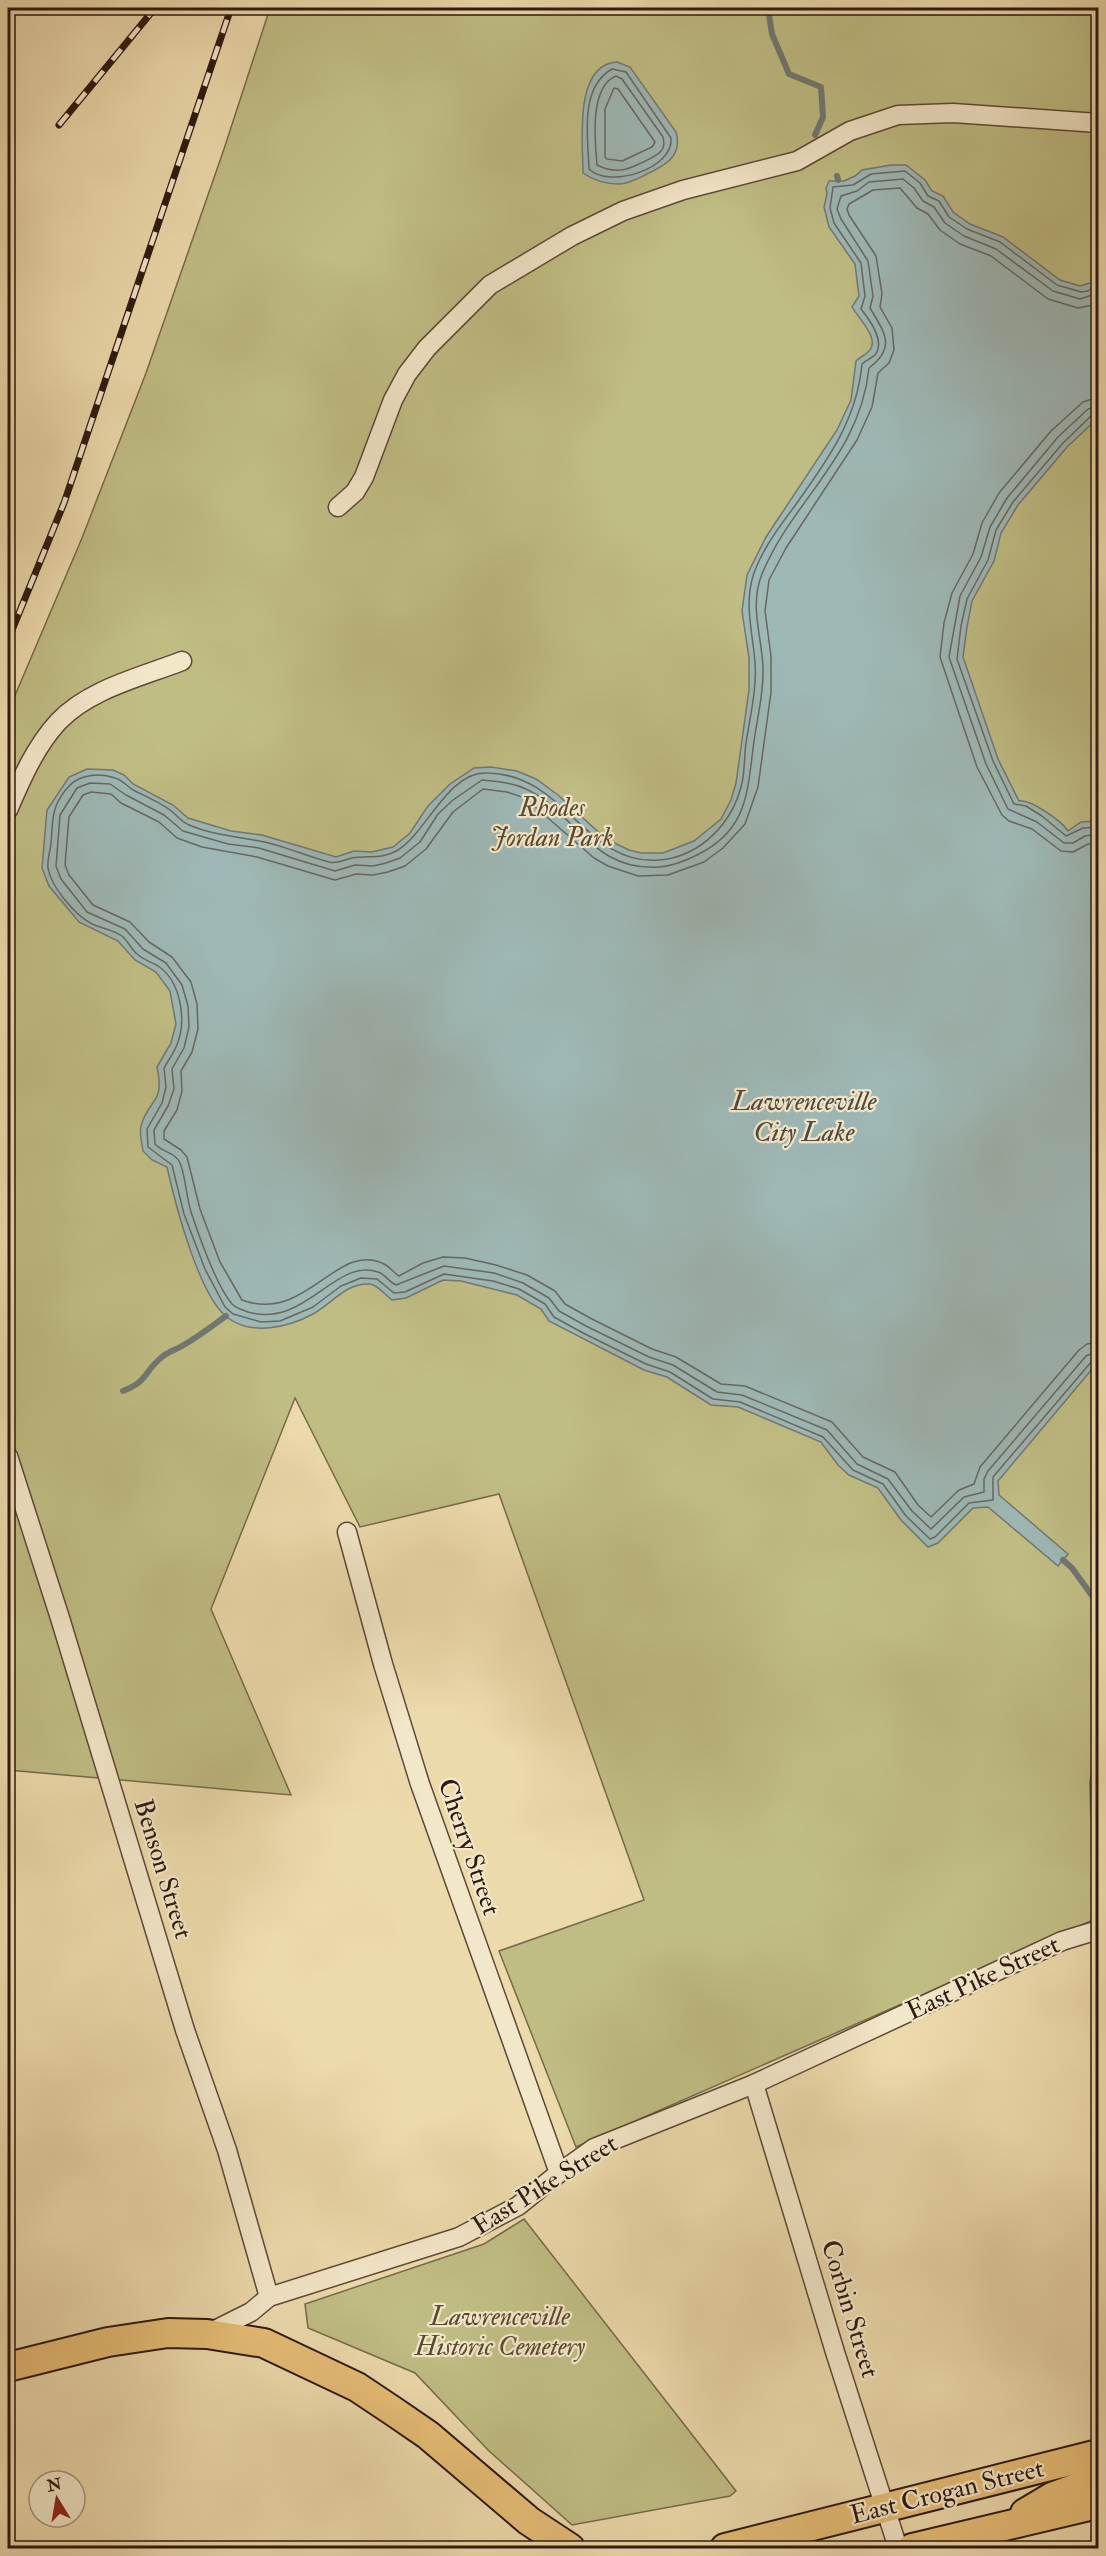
<svg xmlns="http://www.w3.org/2000/svg" width="1106" height="2556" font-family="'IM FELL Double Pica',serif">
<rect width="100%" height="100%" fill="#eddaac"/>
<filter id="stains"><feTurbulence type="fractalNoise" baseFrequency=".00333" numOctaves="4"/><feColorMatrix values="0 0 0 0 .2 0 0 0 0 .09 0 0 0 0 .02 0 0 0 .5 -.17"/></filter>
<radialGradient id="worn" r=".72"><stop offset=".6" stop-color="#630" stop-opacity="0"/><stop offset="1" stop-color="#630" stop-opacity=".3"/></radialGradient>
<g fill="#c0bd84" stroke="#766b4a" stroke-width="1.5">
<polygon points="270,8 1098,8 1098,1936 1093,1920 576,2147 499,1951 644,1900 499,1494 360,1527 295,1398 211,1609 291,1795 8,1770 8,712 82,538 146,373 224,149"/>
<polygon points="524,2219 736,2491 730,2496 572,2525 488,2450 415,2373 308,2328 305,2304 484,2244"/>
</g>
<g fill="#9eb8b6" stroke="#717873" stroke-width="1.5">
<path d="M617 62 630 67 676 132C683 157 664 166 645 175 637 179 628 184 619 184 607 184 593 180 583 173 583 145 573 64 617 62Z"/>
<path d="M891 165H906L925 180 932 191 943 196 953 212 970 224 1003 237 1060 280 1080 286 1090 283 1098 276V418L1067 447 1018 505 1001 533 994 561 972 601 967 627 963 657 998 759 1019 801C1030 799 1062 821 1068 831L1081 822 1098 821V1362L998 1481 999 1495 1068 1554 1058 1566 988 1507 973 1508 938 1543 928 1547 901 1520 878 1488 849 1475 838 1465 821 1442 738 1407 711 1405 667 1377 644 1370 549 1321 541 1309 517 1295 461 1281 443 1280 406 1298 392 1300C385 1295 378 1285 370 1284 346 1282 331 1305 311 1315 288 1327 252 1336 228 1318 199 1297 175 1203 167 1167L152 1160 143 1151C142 1144 139 1134 141 1126 149 1097 165 1105 157 1067L171 1043 176 1024 170 991 156 972 135 960 118 941 79 922 49 886 42 868 47 810 69 777 87 769 113 770 124 775 133 784 173 805 188 818 231 831 262 835 336 857 354 851 372 852 393 847 410 833 428 806 450 784 474 768 491 767 517 771 536 779 558 795 606 839 629 850 641 853H663L694 841 721 819 731 800 736 783 749 690V658L742 611 747 575 766 537 837 430 851 400 856 361C860 357 864 356 868 352 882 340 858 318 852 307L859 296 855 264 829 227 824 207 827 194 826 188 829 181H844L855 176 862 170Z"/>
</g>
<g fill="none" stroke-linecap="round" stroke-linejoin="round">
<g stroke="#666862" stroke-width="1.5">
<path d="M612 69 626 72 671 138C674 169 609 189 589 169 588 137 579 88 612 69Z"/>
<path d="M616 76 622 79 663 137C664 142 665 147 661 151 656 157 628 170 621 170 613 171 603 168 597 165 595 141 589 87 616 76Z"/>
<polygon points="614,88 618,89 655,142 652,147 622,161 607,159 605,157 605,109"/>
<path d="M1098 284 1088 291 1081 292 1057 285 1000 242 967 229 949 217 939 201 928 196 920 183 905 171 871 174 853 185 833 187 830 208 834 223 861 263 865 296 861 309C869 319 886 341 875 355 872 358 866 360 862 364 857 420 827 461 794 507 779 527 761 551 753 576 744 606 753 633 755 663 757 690 750 716 746 743 744 756 745 770 742 783 733 822 702 856 660 860 585 867 566 773 486 773 448 772 426 833 398 850 382 860 368 855 352 858 342 860 339 864 329 862 305 856 283 845 259 841 235 836 212 835 189 825 181 822 177 815 170 810 159 802 147 797 135 791 127 787 123 780 115 778 101 773 81 774 70 785 51 805 53 818 51 844 50 851 47 861 48 868 51 887 75 915 92 924 101 928 114 930 122 936 128 941 131 949 137 954 144 960 151 962 158 966 182 982 187 1023 176 1047 173 1054 168 1061 164 1068L166 1087 162 1103 147 1129 148 1147 172 1165 184 1214 205 1269 225 1307 233 1314 261 1322 280 1321 313 1307 341 1286 361 1278 377 1279 394 1293 405 1292 444 1274 493 1281 519 1289 545 1304 554 1317 583 1333 646 1364 670 1372 713 1399 740 1402 823 1437 853 1470 883 1484 906 1516 930 1539 935 1537 969 1503 993 1500V1477L1092 1361 1098 1359"/>
<path d="M1098 293 1080 299 1053 291 996 249 964 236 945 223 934 207 923 201 914 188 903 179 869 182 857 191 841 196 837 209 841 219 868 261 873 296 870 308C884 332 897 347 869 368 860 456 793 499 762 574 749 606 762 636 763 668 764 696 756 721 753 749 747 796 746 831 697 855 685 861 673 866 659 867 592 872 575 812 526 789 513 783 497 781 482 780L453 800 438 814 420 842 400 858 386 863 373 866 355 865 335 871 259 848 228 844 183 831 164 815 126 795 110 784 90 783 77 788 60 815 56 866 61 879 87 912 125 929 143 949 166 963 182 985 188 1006 189 1027 184 1048 172 1069 174 1089 168 1106 154 1130 155 1144C162 1152 176 1153 180 1163 186 1178 186 1196 191 1212 199 1236 216 1285 232 1304 236 1308 242 1310 248 1312 305 1329 335 1257 378 1272 385 1274 389 1282 396 1285L444 1266 494 1273 523 1283 549 1298 559 1311 586 1326 649 1357 673 1365 717 1392 742 1395 827 1430 857 1464 888 1479 912 1511 931 1529 964 1497 984 1492V1479L988 1471 1086 1356 1098 1351"/>
<path d="M1098 304 1078 308 1048 299 991 256 960 244 940 230 928 214 917 208 900 188 873 190 849 204 847 209 849 215 876 256 882 294 880 307 892 328 894 350 889 363 878 373 872 407 857 440 786 548 769 580 765 611 771 656V692L758 787 745 824 723 848 704 862 668 875 638 876 608 866 594 858 525 798 507 792 483 789 453 812 426 849 405 866 388 872 373 875 356 874 335 880 257 857 202 847 177 838 159 822 121 803 111 794 91 792 83 795 69 817 65 865 69 875 93 905 130 922 149 942 172 957 191 982 197 1004 198 1029 192 1052 181 1071 182 1091 177 1110 164 1131V1139L181 1150 187 1157 200 1209 220 1262 242 1300C306 1324 337 1240 384 1264 390 1267 394 1273 399 1276L423 1263 443 1257 465 1258 496 1265 527 1275 555 1291 565 1304 590 1318 652 1349 676 1357 721 1384 745 1386 832 1422 863 1457 895 1472 918 1505 931 1517 959 1490 974 1484 980 1467 1079 1350 1087 1344 1098 1342"/>
<polyline points="1098,397 1083,402 1051,431 999,493 982,523 973,554 952,593 944,623 940,657 977,767 1002,815 1009,821 1032,829 1061,851 1073,852 1088,844 1098,843"/>
<polyline points="1098,406 1088,409 1058,437 1007,498 990,527 981,557 960,596 949,657 986,764 1008,809 1037,822 1064,843 1073,843 1085,836 1098,834"/>
<polyline points="1098,414 1091,416 1063,443 1013,502 996,530 988,560 967,599 961,626 957,659 993,761 1014,804 1026,806 1042,816 1066,836 1083,828 1098,827"/>
</g>
<g stroke="#717873" stroke-width="6">
<polyline points="768,8 772,34 789,74 821,87 823,117 815,135"/>
<polyline points="837,176 838,180"/>
<path d="M123 1391C149 1381 143 1372 162 1357 168 1352 175 1350 182 1346 198 1337 212 1326 226 1316"/>
<polyline points="1063,1560 1072,1568 1098,1604"/>
<polyline points="1093,1816 1092,1784 1098,1741"/>
</g>
<defs>
<g id="street">
<polyline points="338,507 355,492 364,477 393,400 407,374 427,348 490,285 572,236 623,211 683,190 797,161 850,131 898,115 953,113 1098,123"/>
<path d="M8 810C21 780 35 747 58 722 89 689 141 677 182 661"/>
<polyline points="8,1456 60,1618 185,2030 227,2150 269,2297"/>
<polyline points="347,1532 383,1664 420,1784 559,2173"/>
<polyline points="754,2084 835,2352 898,2548"/>
<polyline points="207,2334 251,2312 269,2297 459,2237 518,2206 559,2173 594,2148 754,2084 1062,1941 1098,1930"/>
</g>
<g id="primary">
<polyline points="8,2367 108,2342 168,2333 207,2334 264,2343 357,2387 393,2411 428,2435 529,2521 570,2548"/>
<polyline points="1025,2513 1052,2497 1098,2480"/>
<polyline points="725,2548 1098,2454"/>
<polyline points="912,2548 1098,2504"/>
</g>
</defs>
<use href="#street" stroke="#5d4936" stroke-width="21"/>
<use href="#primary" stroke="#2d190f" stroke-width="32"/>
<use href="#street" stroke="#f3e7c9" stroke-width="18"/>
<use href="#primary" stroke="#e6bd76" stroke-width="28"/>
<defs>
<g id="rail">
<polyline points="59,125 155,8"/>
<polyline points="8,640 64,503 231,8"/>
</g>
</defs>
<use href="#rail" stroke="#2d190f" stroke-width="7"/>
<use href="#rail" stroke="#f3e7c9" stroke-width="4.5" stroke-dasharray="14" stroke-linecap="butt"/>
</g>
<g text-anchor="middle" dominant-baseline="central" stroke-width="4.5" stroke-linejoin="round" paint-order="stroke">
<g font-size="26" font-style="italic" fill="#594a32" stroke="#f3e7c9">
<text x="552" y="808">Rhodes<tspan x="552" dy="30">Jordan Park</tspan></text>
<text x="500" y="2317">Lawrenceville<tspan x="500" dy="30">Historic Cemetery</tspan></text>
</g>
<g font-size="26" fill="#2d190f" stroke="#f3e7c9">
<text transform="translate(469 1847) rotate(71)">Cherry Street</text>
<text transform="translate(163 1869) rotate(73)">Benson Street</text>
<text transform="translate(983 1978) rotate(-25)">East Pike Street</text>
<text transform="translate(545 2185) rotate(-32)">East Pike Street</text>
<text transform="translate(850 2309) rotate(73)">Corbin Street</text>
<text transform="translate(947 2492) rotate(-14)">East Crogan Street</text>
</g>
<g font-size="27" font-style="italic" fill="#4f4941" stroke="#f3e7c9">
<text x="804" y="1101">Lawrenceville<tspan x="804" dy="31">City Lake</tspan></text>
</g>
</g>
<rect width="1106" height="2556" fill="none" stroke="#eddaac" stroke-width="30"/>
<rect x="9" y="9" width="1088" height="2538" fill="none" stroke="#2d190f" stroke-width="3"/>
<rect x="15" y="15" width="1076" height="2526" fill="none" stroke="#2d190f" stroke-width="1.5"/>
<g transform="translate(57 2499) rotate(349)"><circle r="28" fill="#f3e7c9" stroke="#a4957f" stroke-width="1.5"/>
<path d="M0-4.5L10 22L0 15L-10 22Z" fill="#8f2418"/>
<text y="-9" font-size="16" font-weight="bold" text-anchor="middle" fill="#2d190f">N</text>
</g>
<rect width="100%" height="100%" filter="url(#stains)"/>
<rect width="100%" height="100%" fill="url(#worn)"/>
</svg>
